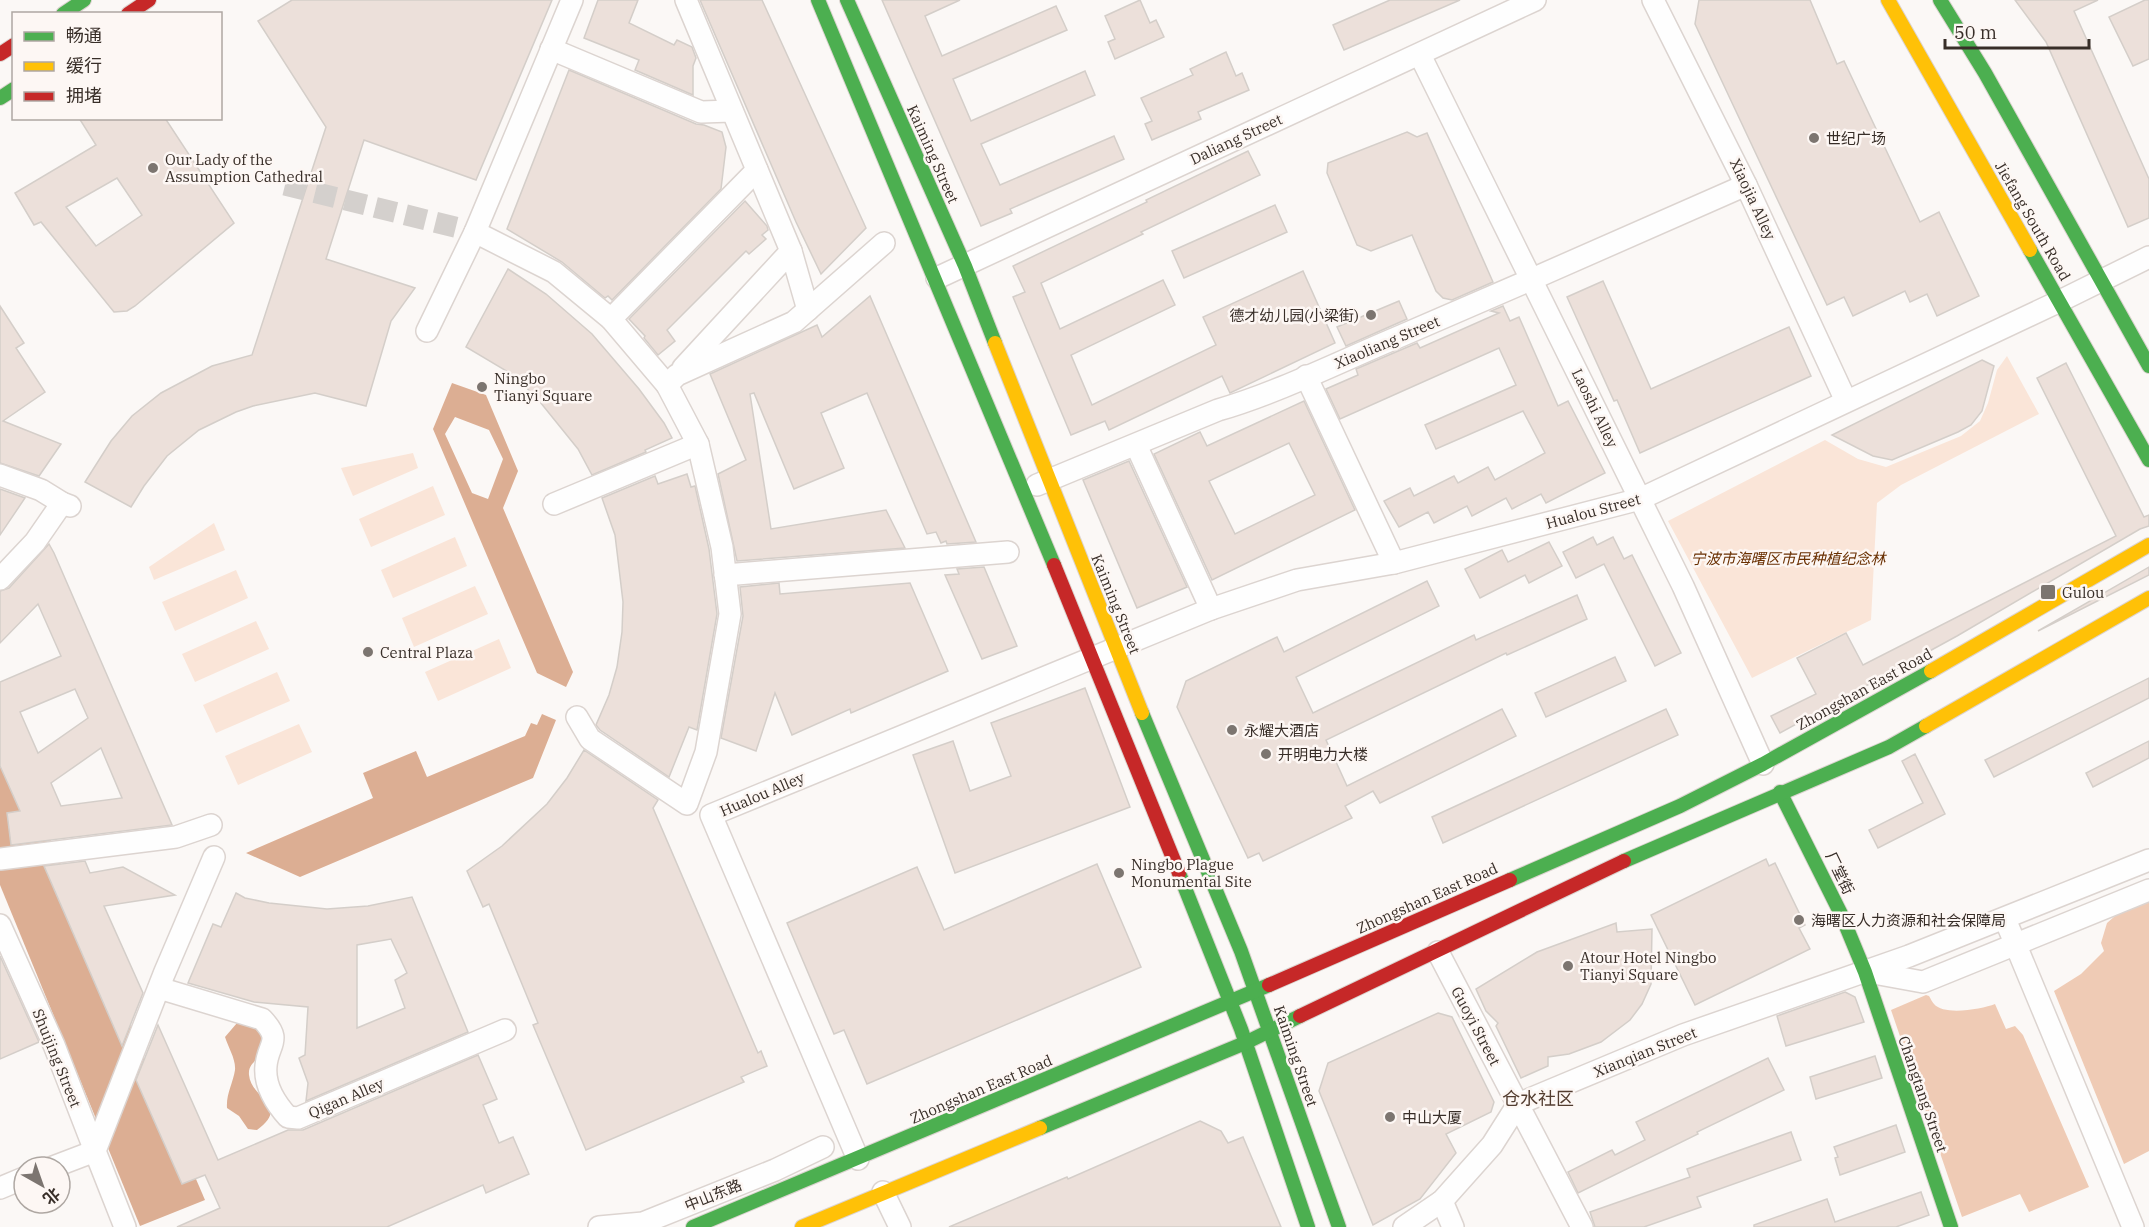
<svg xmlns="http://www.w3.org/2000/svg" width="2149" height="1227" font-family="'IBM Plex Serif','Noto Sans SC',serif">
<rect width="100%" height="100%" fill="#fbf8f6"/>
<g fill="#fae5d8">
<polygon points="2007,356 2039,414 1901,485 1877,503 1871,620 1752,678 1668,521 1825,440 1858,459 1886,467 1961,436 1980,421 1988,403 1997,370"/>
<polygon points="413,453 418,468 353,496 341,468"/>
<polygon points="433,486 445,515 371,547 359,519"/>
<polygon points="214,523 225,550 154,580 149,567"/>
<polygon points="455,537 467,566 393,598 381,570"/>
<polygon points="236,570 248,598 175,631 162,602"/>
<polygon points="475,586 488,614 414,647 402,618"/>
<polygon points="256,621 269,649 195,682 182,654"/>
<polygon points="499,639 511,668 438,701 425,672"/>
<polygon points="277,672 290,701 216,733 203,705"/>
<polygon points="299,724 312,752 238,785 225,756"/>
</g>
<g fill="#efcbb5">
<polygon points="2149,896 2149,1151 2124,1164 2054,991 2081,974 2104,951 2101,943 2107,923 2123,909"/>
<path d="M1926 995 1929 996C1931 999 1932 1002 1934 1004 1944 1016 1982 1009 1995 1004L2006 1029 2015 1026 2023 1035 2089 1187 2029 1212 2020 1194 1962 1217 1891 1010Z"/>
</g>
<g fill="#dcae93" fill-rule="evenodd">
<path d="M452 383 486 395 518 471 503 508 573 672 566 687 537 673 433 429ZM455 417 489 430 503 459 488 499 472 493 445 434Z"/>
<polygon points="542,714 556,720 533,778 300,877 246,853 373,798 363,773 416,751 427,777 525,736 531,723 537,725"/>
<polygon points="0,722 205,1200 140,1226 0,885"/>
<path d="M245 1022 252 1023 264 1035C262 1041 261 1048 259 1054 256 1063 248 1064 249 1075 251 1099 291 1105 257 1130L248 1129 239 1116 227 1108C226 1094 233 1083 235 1070 236 1059 228 1047 225 1037L237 1023Z"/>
</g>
<g fill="#ece0da" stroke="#d4cec9" stroke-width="1.5" fill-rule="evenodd">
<polygon points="292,0 552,0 476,180 364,140 326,259 415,288 391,321 366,406 315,393 253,406 236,412 199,430 167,456 144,486 131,507 85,482 111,441 132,416 161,393 212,366 252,355 326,127 258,21"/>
<polygon points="598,0 638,0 629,23 674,45 677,40 692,47 696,58 693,66 693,95 635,70 639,60 584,38"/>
<polygon points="700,0 762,0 866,228 821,274 796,222"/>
<polygon points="882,0 960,0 925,16 942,56 1056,6 1067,30 953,79 971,121 1085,71 1095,95 981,144 1000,185 1114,136 1124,159 1010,209 1012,213 981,226"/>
<polygon points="1140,0 1150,23 1156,20 1164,37 1115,59 1108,42 1115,39 1105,16"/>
<polygon points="1390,0 1460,0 1344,50 1333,25"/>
<polygon points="1699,0 1810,0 1837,64 1844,61 1920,222 1939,212 1979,296 1937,316 1927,294 1910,302 1905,291 1853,316 1844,297 1827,305 1695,24"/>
<polygon points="2015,0 2098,0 2074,11 2149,179 2149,218 2128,227 2046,42"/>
<polygon points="2145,0 2149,0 2149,59 2133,66 2109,17"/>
<polygon points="1226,52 1236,76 1242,73 1249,90 1198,112 1201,119 1152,140 1145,124 1152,121 1141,98 1193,75 1190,69"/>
<polygon points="569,70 696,124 704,125 722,132 726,147 721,189 612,300 608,296 605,298 562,262 507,229"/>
<path d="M79 118H165L234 223 135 306 127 311 114 312 41 222 34 225 15 193 96 145ZM117 178 142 215 96 246 66 207Z"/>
<polygon points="1407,132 1417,137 1427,133 1493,282 1452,300 1443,298 1436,291 1412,235 1371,251 1357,245 1327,173 1328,163"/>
<polygon points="1248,151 1260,175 1141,232 1143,234 1041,283 1060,329 1163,280 1175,305 1071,355 1092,405 1216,345 1203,317 1303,271 1335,343 1230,393 1222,376 1109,430 1105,421 1071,435 1013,297 1025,292 1013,266 1147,202 1146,200"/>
<polygon points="745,201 767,226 768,230 762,235 766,239 749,254 746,251 667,330 675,341 658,355 644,338 645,336 629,319"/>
<polygon points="1275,205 1287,232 1184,278 1172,251"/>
<polygon points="508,269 546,294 592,334 639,389 664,423 672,438 645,450 646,452 592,475 578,449 536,397 513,375 466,347"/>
<polygon points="1603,281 1651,389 1789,327 1811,376 1640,453 1617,400 1614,401 1567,297"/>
<polygon points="870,296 976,542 947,544 946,541 941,543 936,532 927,534 867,393 821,413 844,468 794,489 754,393 750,394 771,529 886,510 905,548 737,561 718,474 746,460 710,374 817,325 822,337"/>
<polygon points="1399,301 1407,319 1346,346 1337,327"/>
<polygon points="0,306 24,343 16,348 45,392 3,421 61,444 39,476 0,463"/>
<polygon points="1503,306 1510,321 1519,317 1558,406 1568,401 1605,473 1546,503 1541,494 1512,509 1506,498 1472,516 1467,506 1434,523 1428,512 1399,527 1384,501 1410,488 1414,496 1454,476 1458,483 1488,467 1495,480 1545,453 1523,411 1436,449 1425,425 1516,385 1499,348 1340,419 1326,389 1358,375 1356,369 1417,343 1420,348 1499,313 1491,311"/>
<polygon points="1982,360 1994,366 1982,411 1971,425 1958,432 1892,460 1873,456 1832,435"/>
<polygon points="2066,363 2144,517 2149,515 2149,526 2140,529 1957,636 1780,733 1771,716 1816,694 1797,658 1846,633 1863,665 2116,536 2037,378"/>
<path d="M1304 401 1355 510 1212 580 1154 454 1200 432 1207 446ZM1289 443 1315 495 1235 534 1209 481Z"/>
<polygon points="1129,461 1187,587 1137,608 1083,480"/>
<polygon points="687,474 691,487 695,486 709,549 717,614 697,730 689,727 669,777 600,730 596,725 609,695 617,667 622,632 623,602 615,535 602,498 655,476 658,484"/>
<polygon points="0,489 25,498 0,535"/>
<polygon points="1593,537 1597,545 1613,537 1624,559 1632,555 1681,653 1655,666 1604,564 1576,578 1563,552"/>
<polygon points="1549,542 1562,566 1529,583 1525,575 1480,598 1465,569 1502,550 1508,562"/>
<path d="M49 544 54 553 172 825 11 845 7 813 20 811 0 766V682L61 656 38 604 0 643V591L9 588ZM75 689 88 718 38 753 20 712ZM101 748 122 798 61 806 51 783Z"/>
<polygon points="984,567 1017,646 982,659 945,575 959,574 957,569"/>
<polygon points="2149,567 2149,575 2038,631"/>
<polygon points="1427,581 1439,606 1296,677 1313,713 1474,635 1476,640 1577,595 1587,619 1507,655 1506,653 1326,740 1347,786 1502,709 1516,736 1380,803 1373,791 1345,806 1352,818 1263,861 1259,853 1248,858 1177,707 1186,681 1277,637 1284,652"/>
<polygon points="779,583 780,594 910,583 948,671 851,713 850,709 792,735 775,693 756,751 721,738 743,616 740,587"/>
<polygon points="1615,657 1626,681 1546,717 1535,693"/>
<polygon points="2149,678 2149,698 1994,777 1985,760"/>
<polygon points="1085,688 1130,807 955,873 913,755 953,741 970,791 1011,776 991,723"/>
<polygon points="1666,709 1678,735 1443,843 1432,817"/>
<polygon points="2149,741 2149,758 2093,787 2086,773"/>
<polygon points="584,750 658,800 653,808 758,1053 761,1051 767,1066 741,1077 744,1082 586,1150 533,1025 538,1023 489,904 483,907 467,871 502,846 547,804 567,778"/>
<polygon points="1915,754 1945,814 1878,848 1869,830 1923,803 1902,761"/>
<polygon points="1766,859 1769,866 1775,863 1805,925 1799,928 1810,949 1695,1005 1651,915"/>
<polygon points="85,861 90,873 123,867 175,895 104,906 143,993 122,1046 44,866"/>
<polygon points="1097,864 1141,967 867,1084 844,1030 834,1034 787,923 917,867 944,930"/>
<path d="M236 893 245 898 269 903 327 909 368 906 412 897 468 1032 306 1101 308 1083 299 1058 305 1055 308 1007 254 1002 188 983 213 924 221 927ZM391 939 407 973 395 980 405 1008 357 1028V945Z"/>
<polygon points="1616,923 1617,932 1652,929 1651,984 1642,1004 1630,1020 1601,1042 1569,1054 1548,1057 1548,1066 1521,1078 1496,1026 1498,1023 1486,1011 1476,989 1537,952"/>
<polygon points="0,956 39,1042 0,1059"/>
<polygon points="1845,992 1855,997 1864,1022 1786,1046 1777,1016"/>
<polygon points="1438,1013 1452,1017 1494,1102 1491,1112 1446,1134 1456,1153 1420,1199 1373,1225 1319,1091 1328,1063"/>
<polygon points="158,1025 218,1160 288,1130 303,1130 478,1055 497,1099 483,1105 499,1143 513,1137 529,1174 486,1193 483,1185 387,1227 177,1227 220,1208 205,1175 182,1184 136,1080"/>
<polygon points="1875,1056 1882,1078 1816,1099 1810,1077"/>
<polygon points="1768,1058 1784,1090 1697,1132 1698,1134 1578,1193 1568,1172 1612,1150 1615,1155 1645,1140 1636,1122"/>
<polygon points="1200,1121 1221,1131 1228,1143 1243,1137 1281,1227 949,1227 1067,1177 1068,1179"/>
<polygon points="1896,1125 1905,1152 1840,1175 1835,1158 1838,1157 1834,1147"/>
<polygon points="1791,1132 1801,1160 1697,1197 1701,1207 1644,1227 1595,1227 1590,1212 1690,1177 1687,1169"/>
<polygon points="1921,1192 1929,1215 1896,1227 1754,1227 1754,1225 1827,1199 1835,1222"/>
</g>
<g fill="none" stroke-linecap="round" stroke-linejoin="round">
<polyline stroke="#d4d0cd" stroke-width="21" stroke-dasharray="21 10" stroke-linecap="butt" points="285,185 475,232"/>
<defs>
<g id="street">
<polyline points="686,0 791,251"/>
<polyline points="1653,0 1746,185 1846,401"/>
<polyline points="551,49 701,112 732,111"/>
<polyline points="1420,55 1683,586 1763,764"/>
<polyline points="475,232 554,272 611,319 667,385 698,444 722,547 730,614 706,752 687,804 590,739 577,717"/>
<polyline points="937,278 1535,0"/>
<polyline points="611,319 757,170"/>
<polyline points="427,331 475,232 572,0"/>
<polyline points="683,368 791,251 808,310"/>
<polyline points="1306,376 1394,563"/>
<polyline points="667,385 677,375 794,322 884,243"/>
<polyline points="1136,445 1211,609"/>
<polyline points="0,475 41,490 62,503 70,506"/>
<path d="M1037 485 1218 410C1277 393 1339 362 1396 338 1513 288 1630 236 1746 185"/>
<polyline points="554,504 698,444"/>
<polyline points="725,575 1008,552"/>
<polyline points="0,579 35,542 62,503"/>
<polyline points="0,859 176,837 211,825"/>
<polyline points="2005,919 2133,1227"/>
<polyline points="0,925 54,1045 95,1151 53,1167"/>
<polyline points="1438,952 1582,1227"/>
<polyline points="1868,972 1923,982 2149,890"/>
<path d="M159 988 262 1019C283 1041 268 1043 266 1066 264 1085 276 1104 288 1117L298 1118 505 1030"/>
<polyline points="858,1159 711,815 1211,609 1297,580 1394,563 1640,499 2060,301 2149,257"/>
<polyline points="0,1188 24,1178"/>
<polyline points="883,1192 900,1227"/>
<polyline points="1442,1201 1453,1227"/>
<polyline points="125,1227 95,1151 164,974 214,857"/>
<polyline points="599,1227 643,1223 775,1170 823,1147"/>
<polyline points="1404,1227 1442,1201 1492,1145 1518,1104 1683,1035 1909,956 2149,860"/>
</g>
<g id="fast">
<polyline points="818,0 1054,565"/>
<polyline points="847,0 965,266 995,343"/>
<polyline points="1940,0 1985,73 2149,366"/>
<polyline points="63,14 84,0"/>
<polyline points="0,98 14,89"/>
<polyline points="2030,250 2149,460"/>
<polyline points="1142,713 1241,951 1339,1227"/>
<polyline points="1780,792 1841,914 1865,972 1951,1227"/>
<polyline points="1624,861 1889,747 1926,726"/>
<polyline points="1179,873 1241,1029 1308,1227"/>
<polyline points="1510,880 1680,806 1763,764 1931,671"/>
<polyline points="1040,1128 1245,1043 1300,1016"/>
<polyline points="693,1227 1269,985"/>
</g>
<g id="slow">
<polyline points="1888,0 2030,250"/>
<polyline points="995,343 1142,713"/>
<polyline points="1931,671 2149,545"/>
<polyline points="1926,726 2149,598"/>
<polyline points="802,1227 1040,1128"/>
</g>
<g id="jam">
<polyline points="128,14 149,0"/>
<polyline points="0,54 14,45"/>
<polyline points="1054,565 1179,873"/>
<polyline points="1269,985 1510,880"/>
<polyline points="1300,1016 1624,861"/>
</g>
</defs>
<use href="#street" stroke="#dcd4d0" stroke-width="24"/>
<use href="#fast" stroke="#dcd4d0" stroke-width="16"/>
<use href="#slow" stroke="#dcd4d0" stroke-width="16"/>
<use href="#jam" stroke="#dcd4d0" stroke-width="16"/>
<use href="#street" stroke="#fefefe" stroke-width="21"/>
<use href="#fast" stroke="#4caf50" stroke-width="14"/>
<use href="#slow" stroke="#ffc107" stroke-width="14"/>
<use href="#jam" stroke="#c62828" stroke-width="14"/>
</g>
<g fill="#7c7570" stroke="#fdf7f4" stroke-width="2">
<circle cx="1814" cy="138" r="6"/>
<circle cx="153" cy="168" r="6"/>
<circle cx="1371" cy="315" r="6"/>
<circle cx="482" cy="387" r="6"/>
<rect x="2040" y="584" width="16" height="16" rx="3"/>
<circle cx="368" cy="652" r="6"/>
<circle cx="1232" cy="730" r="6"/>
<circle cx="1266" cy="754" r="6"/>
<circle cx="1119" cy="873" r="6"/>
<circle cx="1799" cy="920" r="6"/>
<circle cx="1568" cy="966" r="6"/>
<circle cx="1390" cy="1117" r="6"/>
</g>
<g text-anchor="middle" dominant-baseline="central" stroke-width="5" stroke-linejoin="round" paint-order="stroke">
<g font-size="15" fill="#382e28" stroke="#fdf7f4" text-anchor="start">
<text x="1826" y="138">世纪广场</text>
<text x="165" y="159">Our Lady of the<tspan x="165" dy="17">Assumption Cathedral</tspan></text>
<text x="1359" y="315" text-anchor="end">德才幼儿园(小梁街)</text>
<text x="494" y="378">Ningbo<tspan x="494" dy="17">Tianyi Square</tspan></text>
<text x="2062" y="592">Gulou</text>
<text x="380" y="652">Central Plaza</text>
<text x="1244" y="730">永耀大酒店</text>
<text x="1278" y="754">开明电力大楼</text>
<text x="1131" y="864">Ningbo Plague<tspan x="1131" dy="17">Monumental Site</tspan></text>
<text x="1811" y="920">海曙区人力资源和社会保障局</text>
<text x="1580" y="957">Atour Hotel Ningbo<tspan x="1580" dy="17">Tianyi Square</tspan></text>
<text x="1402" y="1117">中山大厦</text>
</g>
<g font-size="15" fill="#382e28" stroke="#fdf7f4">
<text transform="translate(1236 139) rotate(-25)">Daliang Street</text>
<text transform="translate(933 154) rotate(66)">Kaiming Street</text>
<text transform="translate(1753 199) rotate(65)">Xiaojia Alley</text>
<text transform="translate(2033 221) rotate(60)">Jiefang South Road</text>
<text transform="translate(1387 342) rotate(-23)">Xiaoliang Street</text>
<text transform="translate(1595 408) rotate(64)">Laoshi Alley</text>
<text transform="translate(1593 511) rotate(-15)">Hualou Street</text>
<text transform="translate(1116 604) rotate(68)">Kaiming Street</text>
<text transform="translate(1864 689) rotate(-29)">Zhongshan East Road</text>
<text transform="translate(762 794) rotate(-23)">Hualou Alley</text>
<text transform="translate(1840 873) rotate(64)">厂堂街</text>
<text transform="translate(1427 898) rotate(-24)">Zhongshan East Road</text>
<text transform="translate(1476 1026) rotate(62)">Guoyi Street</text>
<text transform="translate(1645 1052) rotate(-22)">Xianqian Street</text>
<text transform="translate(1296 1056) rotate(71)">Kaiming Street</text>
<text transform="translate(57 1058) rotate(68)">Shuijing Street</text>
<text transform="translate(981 1089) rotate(-23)">Zhongshan East Road</text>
<text transform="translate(1923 1094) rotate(71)">Changtang Street</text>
<text transform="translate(346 1098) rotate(-23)">Qigan Alley</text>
<text transform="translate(713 1195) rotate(-22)">中山东路</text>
</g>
<g font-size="15" font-style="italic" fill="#692f00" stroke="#fdf7f4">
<text x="1788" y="558">宁波市海曙区市民种植纪念林</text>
</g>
<g font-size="18" fill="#533d30" stroke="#fdf7f4">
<text x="1538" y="1098">仓水社区</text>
</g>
</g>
<rect x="12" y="12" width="210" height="108" fill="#fdf7f4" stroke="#aea7a2" stroke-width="1.5"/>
<rect x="24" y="32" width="30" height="9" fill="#4caf50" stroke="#aea7a2" stroke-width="1.5"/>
<text x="66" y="42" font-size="18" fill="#382e28">畅通</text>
<rect x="24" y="62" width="30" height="9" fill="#ffc107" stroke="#aea7a2" stroke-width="1.5"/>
<text x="66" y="72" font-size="18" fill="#382e28">缓行</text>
<rect x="24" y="92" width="30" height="9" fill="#c62828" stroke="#aea7a2" stroke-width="1.5"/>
<text x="66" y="102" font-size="18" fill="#382e28">拥堵</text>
<g transform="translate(42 1185) rotate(140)"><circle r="28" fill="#fdf7f4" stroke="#aea7a2" stroke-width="1.5"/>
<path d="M0-4.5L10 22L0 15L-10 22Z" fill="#7c7570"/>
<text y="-9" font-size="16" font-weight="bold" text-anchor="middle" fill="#382e28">北</text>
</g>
<path d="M1945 39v9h144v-9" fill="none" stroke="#382e28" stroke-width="3"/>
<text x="1954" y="39" font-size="18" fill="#382e28" stroke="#fdf7f4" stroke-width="4.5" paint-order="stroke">50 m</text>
</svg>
